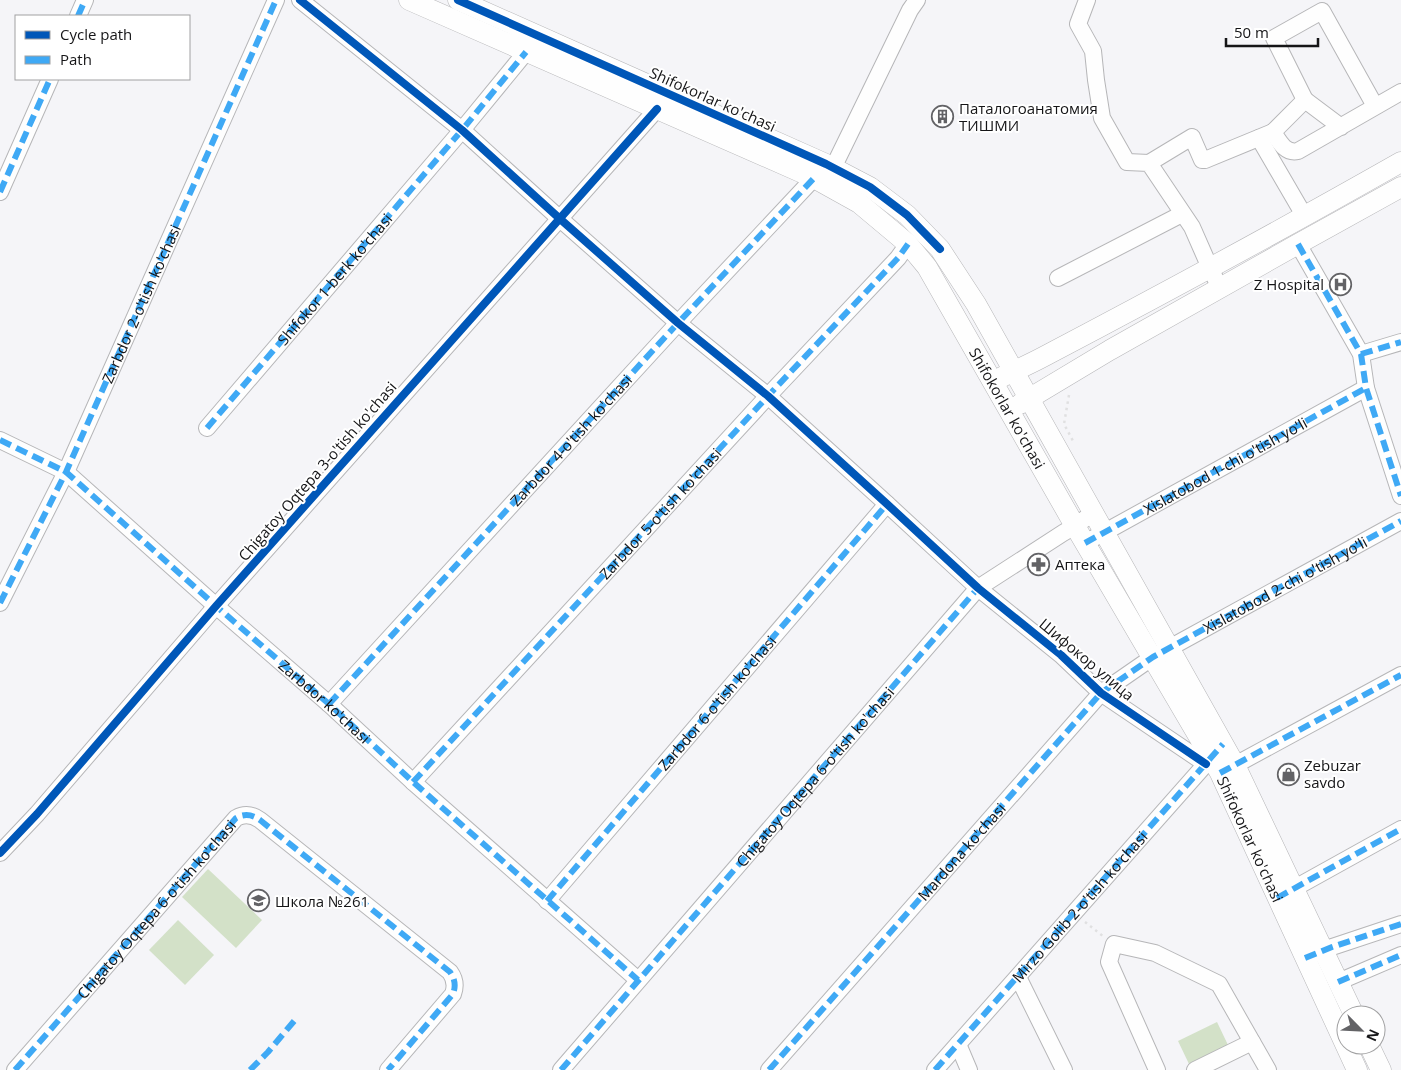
<svg xmlns="http://www.w3.org/2000/svg" width="1401" height="1070" font-family="'Open Sans',sans-serif">
<rect width="100%" height="100%" fill="#f5f5f8"/>
<g fill="#d3e1c8">
<polygon points="208,869 262,920 236,948 182,897"/>
<polygon points="178,920 214,955 185,985 149,950"/>
<polygon points="1217,1022 1228,1045 1189,1064 1178,1041"/>
</g>
<g fill="none" stroke-linecap="round" stroke-linejoin="round">
<defs>
<g id="minor">
<polyline points="300,0 462,130 559,218 678,323 768,396 887,504 978,588 1061,655 1101,693 1206,764"/>
<polyline points="1087,0 1078,24 1093,51 1096,80 1102,118 1127,162 1149,163 1192,227 1210,268 1220,288"/>
<polyline points="78,16 85,0"/>
<polyline points="1305,100 1274,38 1322,11 1375,106"/>
<path d="M1341 127 1305 100 1273 132C1279 141 1285 154 1298 151L1401 92"/>
<polyline points="1259,138 1305,217"/>
<polyline points="1149,163 1192,137 1202,160 1205,160 1273,132"/>
<polyline points="833,168 910,10 917,0"/>
<polyline points="0,192 50,79"/>
<polyline points="1298,244 1361,354 1366,388 1401,496"/>
<polyline points="1058,278 1182,214"/>
<polyline points="1361,354 1401,342"/>
<path id="s1" d="M207 428 462 130 526 52"/>
<path id="s2" d="M0 440 66 472 216 606 329 704 413 782 638 980"/>
<polyline points="1085,543 1366,388"/>
<path id="s3" d="M0 603 66 472 276 0"/>
<path id="s4" d="M329 704 678 323 814 178"/>
<polyline points="1224,771 1401,675"/>
<path id="s5" d="M413 782 768 396 898 258 908 244"/>
<polyline points="0,853 37,814 216,606 657,109"/>
<polyline points="1284,894 1401,829"/>
<path id="s6" d="M547 901 887 504"/>
<polyline points="1314,954 1332,947 1401,924"/>
<polyline points="1018,977 1064,1070"/>
<polyline points="1338,982 1401,955"/>
<polyline points="958,1044 969,1070"/>
<path d="M15 1070 236 818C245 813 253 815 260 820L450 972C455 979 456 986 453 994L388 1070"/>
<path id="s7" d="M561 1070 978 588 1063 533 1075 526 1093 513"/>
<path id="s8" d="M769 1070 1101 693 1153 657 1401 521"/>
<polyline points="935,1070 1212,757"/>
<polyline points="1157,1070 1109,962 1114,944 1155,953 1219,984 1268,1070"/>
<polyline points="1195,1070 1252,1042"/>
</g>
<g id="major">
<path id="s9" d="M409 0 814 178 859 203 908 244 927 267 1075 526 1220 773 1357 1070"/>
<polyline points="458,0 826,164 870,187 907,215 940,249 976,304 1235,765 1354,1015"/>
<path d="M1002 377C1016 370 1030 364 1043 357 1163 294 1283 229 1401 162"/>
<polyline points="1020,404 1110,350 1298,244 1401,187"/>
<polyline points="1369,1045 1381,1070"/>
</g>
</defs>
<use href="#minor" stroke="#b6b6b8" stroke-width="18"/>
<use href="#major" stroke="#b6b6b8" stroke-width="21"/>
<g stroke="#e0e0e1" stroke-width="2.5" stroke-dasharray="2.5 4" stroke-linecap="butt">
<polyline points="1069,395 1064,424 1073,441"/>
<polyline points="1085,922 1104,937"/>
</g>
<use href="#minor" stroke="#fefefe" stroke-width="16"/>
<use href="#major" stroke="#fefefe" stroke-width="20"/>
<g stroke="#3fa9f5" stroke-width="6" stroke-dasharray="12 6" stroke-linecap="butt">
<polyline points="78,16 85,0"/>
<polyline points="0,192 50,79"/>
<polyline points="1298,244 1361,354 1366,388 1401,496"/>
<polyline points="1361,354 1401,342"/>
<polyline points="207,428 462,130 526,52"/>
<polyline points="0,440 66,472 216,606 329,704 413,782 638,980"/>
<path id="s10" d="M1085 543 1366 388"/>
<polyline points="0,603 66,472 276,0"/>
<polyline points="329,704 678,323 814,178"/>
<polyline points="1220,773 1401,675"/>
<polyline points="413,782 768,396 898,258 908,244"/>
<polyline points="1277,898 1401,829"/>
<polyline points="547,901 887,504"/>
<polyline points="1305,958 1332,947 1401,924"/>
<polyline points="1338,982 1401,955"/>
<path id="s11" d="M15 1070 236 818C245 813 253 815 260 820L450 972C455 979 456 986 453 994L388 1070"/>
<polyline points="250,1070 268,1052 295,1020"/>
<polyline points="561,1070 978,588 975,585"/>
<polyline points="769,1070 1101,693 1153,657 1401,521"/>
<path id="s12" d="M935 1070 1223 744"/>
</g>
<defs>
<g id="cycleway">
<polyline points="300,0 462,130 559,218 678,323 768,396 887,504 978,588 1061,655 1101,693 1206,764"/>
<polyline points="458,0 826,164 870,187 907,215 940,249"/>
<polyline points="0,853 37,814 216,606 657,109"/>
</g>
</defs>
<use href="#cycleway" stroke="#fff" stroke-width="11"/>
<use href="#cycleway" stroke="#0057b8" stroke-width="8"/>
</g>
<defs>
<symbol id="building-ring" viewBox="-11 -11 22 22"><circle r="9.5" fill="#fff" stroke="#636366" stroke-width="1.5"/><path d="M-4-6H4V6H1V3H-1V6H-4ZM-2.5-4.3h1.7v1.8h-1.7ZM.8-4.3h1.7v1.8H.8ZM-2.5-1h1.7V.8h-1.7ZM.8-1h1.7V.8H.8Z" fill="#636366"/></symbol>
<symbol id="hospital-ring" viewBox="-11 -11 22 22"><circle r="9.5" fill="#fff" stroke="#636366" stroke-width="1.5"/><path d="M-5-5h3v3.5h4V-5h3V5h-3V1.5h-4V5h-3Z" fill="#636366"/></symbol>
<symbol id="pharmacy-ring" viewBox="-11 -11 22 22"><circle r="9.5" fill="#fff" stroke="#636366" stroke-width="1.5"/><path d="M-2-6h4v4h4v4h-4v4h-4v-4h-4v-4h4Z" fill="#636366"/></symbol>
<symbol id="shop-ring" viewBox="-11 -11 22 22"><circle r="9.5" fill="#fff" stroke="#636366" stroke-width="1.5"/><path d="M-5-2.5h2.3a2.7 3.5 0 0 1 5.4 0H5L5.5 6h-11ZM-1.5-2.5h3a1.5 2.3 0 0 0-3 0Z" fill="#636366"/></symbol>
<symbol id="school-ring" viewBox="-11 -11 22 22"><circle r="9.5" fill="#fff" stroke="#636366" stroke-width="1.5"/><path d="M0-5L7-2L0 1L-7-2ZM-4 1L0 2.5L4 1V4Q0 6-4 4Z" fill="#636366"/></symbol>
</defs>
<g fill-rule="evenodd">
<use href="#building-ring" x="930" y="104" width="25" height="25"/>
<use href="#hospital-ring" x="1328" y="272" width="25" height="25"/>
<use href="#pharmacy-ring" x="1026" y="552" width="25" height="25"/>
<use href="#shop-ring" x="1276" y="762" width="25" height="25"/>
<use href="#school-ring" x="246" y="888" width="25" height="25"/>
</g>
<g text-anchor="middle" dominant-baseline="central" stroke-width="4" stroke-linejoin="round" paint-order="stroke">
<g font-size="15" fill="#151517" stroke="#fff">
<text transform="translate(713 99) rotate(24)">Shifokorlar ko'chasi</text>
<text stroke="none"><textPath href="#s1" startOffset="196">Shifokor 1-berk ko'chasi</textPath></text>
<text stroke="none"><textPath href="#s3" startOffset="331">Zarbdor 2-o'tish ko'chasi</textPath></text>
<text stroke="none"><textPath href="#s9" startOffset="750">Shifokorlar ko'chasi</textPath></text>
<text stroke="none"><textPath href="#s4" startOffset="358">Zarbdor 4-o'tish ko'chasi</textPath></text>
<text stroke="none"><textPath href="#s10" startOffset="160">Xislatobod 1-chi o'tish yo'li</textPath></text>
<text transform="translate(317 471) rotate(-49)">Chigatoy Oqtepa 3-o'tish ko'chasi</text>
<text stroke="none"><textPath href="#s5" startOffset="365">Zarbdor 5-o'tish ko'chasi</textPath></text>
<text stroke="none"><textPath href="#s8" startOffset="716">Xislatobod 2-chi o'tish yo'li</textPath></text>
<text transform="translate(1087 659) rotate(40)">Шифокор улица</text>
<text stroke="none"><textPath href="#s2" startOffset="419">Zarbdor ko'chasi</textPath></text>
<text stroke="none"><textPath href="#s6" startOffset="261">Zarbdor 6-o'tish ko'chasi</textPath></text>
<text stroke="none"><textPath href="#s7" startOffset="388">Chigatoy Oqtepa 6-o'tish ko'chasi</textPath></text>
<text stroke="none"><textPath href="#s9" startOffset="1245">Shifokorlar ko'chasi</textPath></text>
<text stroke="none"><textPath href="#s8" startOffset="291">Mardona ko'chasi</textPath></text>
<text stroke="none"><textPath href="#s12" startOffset="218">Mirzo Golib 2-o'tish ko'chasi</textPath></text>
<text stroke="none"><textPath href="#s11" startOffset="214">Chigatoy Oqtepa 6-o'tish ko'chasi</textPath></text>
</g>
<g font-size="15" fill="#151517" stroke="#fff" text-anchor="start">
<text x="959" y="108">Паталогоанатомия<tspan x="959" dy="17">ТИШМИ</tspan></text>
<text x="1324" y="284" text-anchor="end">Z Hospital</text>
<text x="1055" y="564">Аптека</text>
<text x="1304" y="765">Zebuzar<tspan x="1304" dy="17">savdo</tspan></text>
<text x="275" y="901">Школа №261</text>
</g>
</g>
<rect x="15" y="15" width="175" height="65" fill="#ffffff" stroke="#a1a1a2"/>
<rect x="25" y="31" width="25" height="8" fill="#0057b8" stroke="#a1a1a2"/>
<text x="60" y="40" font-size="15" fill="#151517">Cycle path</text>
<rect x="25" y="56" width="25" height="8" fill="#3fa9f5" stroke="#a1a1a2"/>
<text x="60" y="65" font-size="15" fill="#151517">Path</text>
<g transform="translate(1361 1030) rotate(114)"><circle r="24" fill="#ffffff" stroke="#a1a1a2"/>
<path d="M0-4L9 19L0 12L-9 19Z" fill="#636366"/>
<text y="-8" font-size="14" font-weight="bold" text-anchor="middle" fill="#151517">N</text>
</g>
<path d="M1226 38v8h92v-8" fill="none" stroke="#151517" stroke-width="2.5"/>
<text x="1234" y="38" font-size="15" fill="#151517" stroke="#ffffff" stroke-width="4" paint-order="stroke">50 m</text>
</svg>
